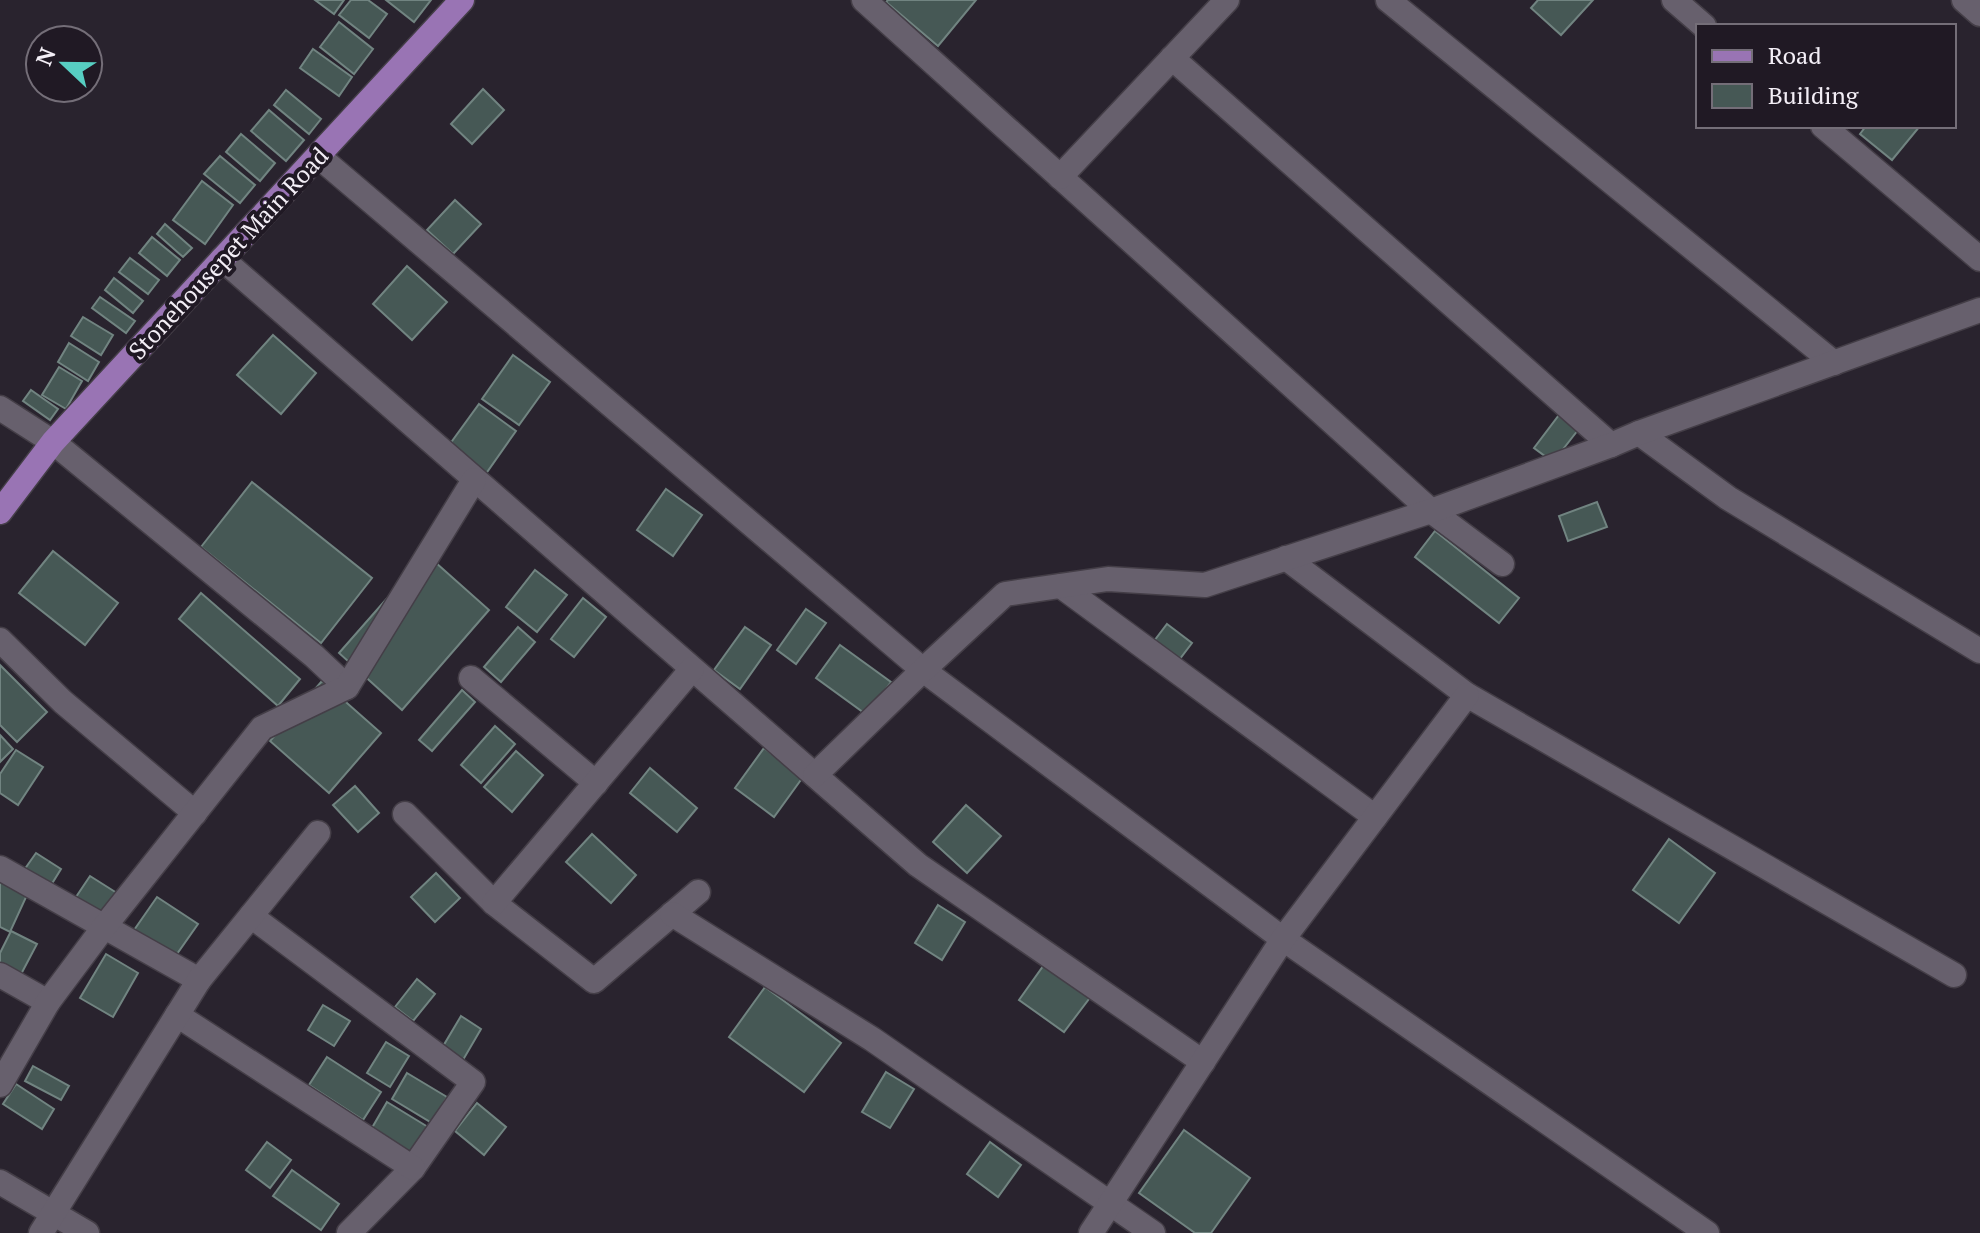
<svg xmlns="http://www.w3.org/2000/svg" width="1980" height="1233" font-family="'PT Serif',serif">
<rect width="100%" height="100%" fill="#29232e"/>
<g fill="#465855" stroke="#718481" stroke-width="2">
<polygon points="315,0 344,0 334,14"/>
<polygon points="351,0 368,0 387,14 369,38 339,15"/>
<polygon points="386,0 431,0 414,22"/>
<polygon points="888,0 976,0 938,46 886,2"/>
<polygon points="1538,0 1593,0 1561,35 1531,8"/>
<polygon points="339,22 373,49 354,74 320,47"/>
<polygon points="313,49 352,77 339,96 300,68"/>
<polygon points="483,89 504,110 472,144 451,124"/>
<polygon points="286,90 321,119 309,134 274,105"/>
<polygon points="269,110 304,140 286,161 251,131"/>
<polygon points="1866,126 1920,126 1892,160 1860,134"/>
<polygon points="241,134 275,163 260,181 226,152"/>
<polygon points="220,156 255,185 240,203 204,174"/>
<polygon points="202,181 233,205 205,244 173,220"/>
<polygon points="455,200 481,224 453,254 427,230"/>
<polygon points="165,224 192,248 183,257 157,234"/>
<polygon points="152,237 180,260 167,276 139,253"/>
<polygon points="130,258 159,280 148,294 119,272"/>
<polygon points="407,266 447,302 412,340 373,304"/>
<polygon points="114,278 143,301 133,313 105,290"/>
<polygon points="100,297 135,321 126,333 92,308"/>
<polygon points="83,317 113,335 101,355 71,336"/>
<polygon points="273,335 316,373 281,414 237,375"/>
<polygon points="69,343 99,362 88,381 58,362"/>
<polygon points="513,355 550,382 519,425 482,399"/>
<polygon points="59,367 82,381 66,409 42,395"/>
<polygon points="31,390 58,409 50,420 23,401"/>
<polygon points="479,404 516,431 485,475 447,448"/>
<polygon points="1559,415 1578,430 1553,462 1534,448"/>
<polygon points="252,482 372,578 321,643 201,547"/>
<polygon points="666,489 702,515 673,556 637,530"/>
<polygon points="1597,502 1607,527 1568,541 1559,516"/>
<polygon points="1435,531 1519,598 1499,623 1415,557"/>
<polygon points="53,551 118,603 85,645 19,593"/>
<polygon points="426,554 489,610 402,710 339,653"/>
<polygon points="535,570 567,595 537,632 506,607"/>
<polygon points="201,593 300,679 278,706 179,619"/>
<polygon points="583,598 606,617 574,657 551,639"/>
<polygon points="806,609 826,623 796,664 777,650"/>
<polygon points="1167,624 1192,643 1176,664 1151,645"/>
<polygon points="518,627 535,642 501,682 484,667"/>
<polygon points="745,627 771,645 740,689 714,670"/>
<polygon points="840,645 891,682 867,715 816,678"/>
<polygon points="0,665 47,712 17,742 0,725"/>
<polygon points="322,681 381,733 329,793 270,741"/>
<polygon points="462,690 475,702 432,751 419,740"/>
<polygon points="495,726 515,744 481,783 461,765"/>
<polygon points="0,735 13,749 0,762"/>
<polygon points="764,748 803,777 774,817 735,788"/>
<polygon points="16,750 43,767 18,805 0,793 0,774"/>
<polygon points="516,751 543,775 512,812 484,787"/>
<polygon points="650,768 697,808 677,832 630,793"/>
<polygon points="355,786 379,813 358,832 333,805"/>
<polygon points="966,805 1001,836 967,873 933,842"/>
<polygon points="592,834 636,875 611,903 566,862"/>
<polygon points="1669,839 1715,873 1679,923 1633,890"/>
<polygon points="36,853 61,869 48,890 22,873"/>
<polygon points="436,873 460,898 435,922 411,897"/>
<polygon points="90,876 120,895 106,916 76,897"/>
<polygon points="0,882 27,895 10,932 0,927"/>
<polygon points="157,897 198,924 172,961 132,933"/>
<polygon points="938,905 965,922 942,960 915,943"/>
<polygon points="11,931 37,944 19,978 0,967 0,953"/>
<polygon points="106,954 138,973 113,1017 80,998"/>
<polygon points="1046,962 1092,995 1064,1032 1019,1000"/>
<polygon points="417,979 435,994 413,1021 395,1007"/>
<polygon points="765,987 841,1043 804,1092 729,1037"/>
<polygon points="323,1005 350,1021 334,1046 308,1030"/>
<polygon points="461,1016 481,1029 463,1060 442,1048"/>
<polygon points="386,1042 409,1056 390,1087 367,1073"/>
<polygon points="327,1057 381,1092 363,1120 309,1085"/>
<polygon points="33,1066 69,1086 61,1100 25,1081"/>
<polygon points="886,1072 914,1089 890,1128 862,1112"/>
<polygon points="407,1073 447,1097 432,1123 392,1099"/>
<polygon points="16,1084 54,1109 42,1129 3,1104"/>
<polygon points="387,1102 428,1127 410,1158 369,1133"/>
<polygon points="477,1103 506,1127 484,1155 455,1131"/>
<polygon points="1184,1130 1250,1178 1211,1233 1195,1233 1139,1193"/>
<polygon points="267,1142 291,1160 270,1188 246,1170"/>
<polygon points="990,1142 1021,1165 998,1197 967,1174"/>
<polygon points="292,1170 339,1204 321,1230 273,1196"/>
</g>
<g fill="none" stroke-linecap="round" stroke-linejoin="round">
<defs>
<g id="minor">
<polyline points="864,0 1431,511 1502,564"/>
<polyline points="1388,0 1834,363"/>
<polyline points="1674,0 1704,26"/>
<polyline points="1964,0 1980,14"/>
<polyline points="1172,58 1611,445"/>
<polyline points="1823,126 1980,259"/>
<polyline points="318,156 923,670 1283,939 1707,1233"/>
<polyline points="1060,177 1227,0"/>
<polyline points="222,259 918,865 1203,1062"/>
<polyline points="0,408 53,442 314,656 347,687"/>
<polyline points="1639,433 1728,498 1980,651"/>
<polyline points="1286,558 1467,695 1954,975"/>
<polyline points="1061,586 1375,817"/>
<polyline points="0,640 63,702 195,813"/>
<polyline points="471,678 596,783"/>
<polyline points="815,775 923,670 1005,594 1108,579 1205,585 1431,511 1611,445 1639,433 1980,310"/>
<polyline points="405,814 494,903 594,981 698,892"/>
<polyline points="0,868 199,980"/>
<polyline points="494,903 692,669"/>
<polyline points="672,914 872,1039 1153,1233"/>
<polyline points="251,916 473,1082 413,1168 349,1233"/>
<polyline points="0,975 48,1002"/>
<polyline points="177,1015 413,1168"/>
<polyline points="0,1085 48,1002 104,927 262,728 347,687 474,480"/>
<polyline points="0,1182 87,1233"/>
<polyline points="41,1233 199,980 318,833"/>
<polyline points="1091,1233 1283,939 1467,695"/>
</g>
<polyline id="major" points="0,512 53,442 462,0"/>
</defs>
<use href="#minor" stroke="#443e47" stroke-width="27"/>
<use href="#major" stroke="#443e47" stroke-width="27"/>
<use href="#minor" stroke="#67606d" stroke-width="24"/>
<use href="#major" stroke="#9974b4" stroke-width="24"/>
</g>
<g text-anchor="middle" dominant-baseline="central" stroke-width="8" stroke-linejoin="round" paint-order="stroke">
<g font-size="24" fill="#f3eef6" stroke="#201924">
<text transform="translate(228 253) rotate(-47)">Stonehousepet Main Road</text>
</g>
</g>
<rect x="1696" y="24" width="260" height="104" fill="#201924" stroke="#746e78" stroke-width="2"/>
<rect x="1712" y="50" width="40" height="12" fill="#9974b4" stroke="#746e78" stroke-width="2"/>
<text x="1768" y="64" font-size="24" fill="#f3eef6">Road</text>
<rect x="1712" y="84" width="40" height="24" fill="#465855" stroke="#746e78" stroke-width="2"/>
<text x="1768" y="104" font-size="24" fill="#f3eef6">Building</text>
<g transform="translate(64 64) rotate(292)"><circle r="38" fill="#201924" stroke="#746e78" stroke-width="2"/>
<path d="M0-6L14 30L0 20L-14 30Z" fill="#57cec2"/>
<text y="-12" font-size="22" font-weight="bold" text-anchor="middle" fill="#f3eef6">N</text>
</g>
</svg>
